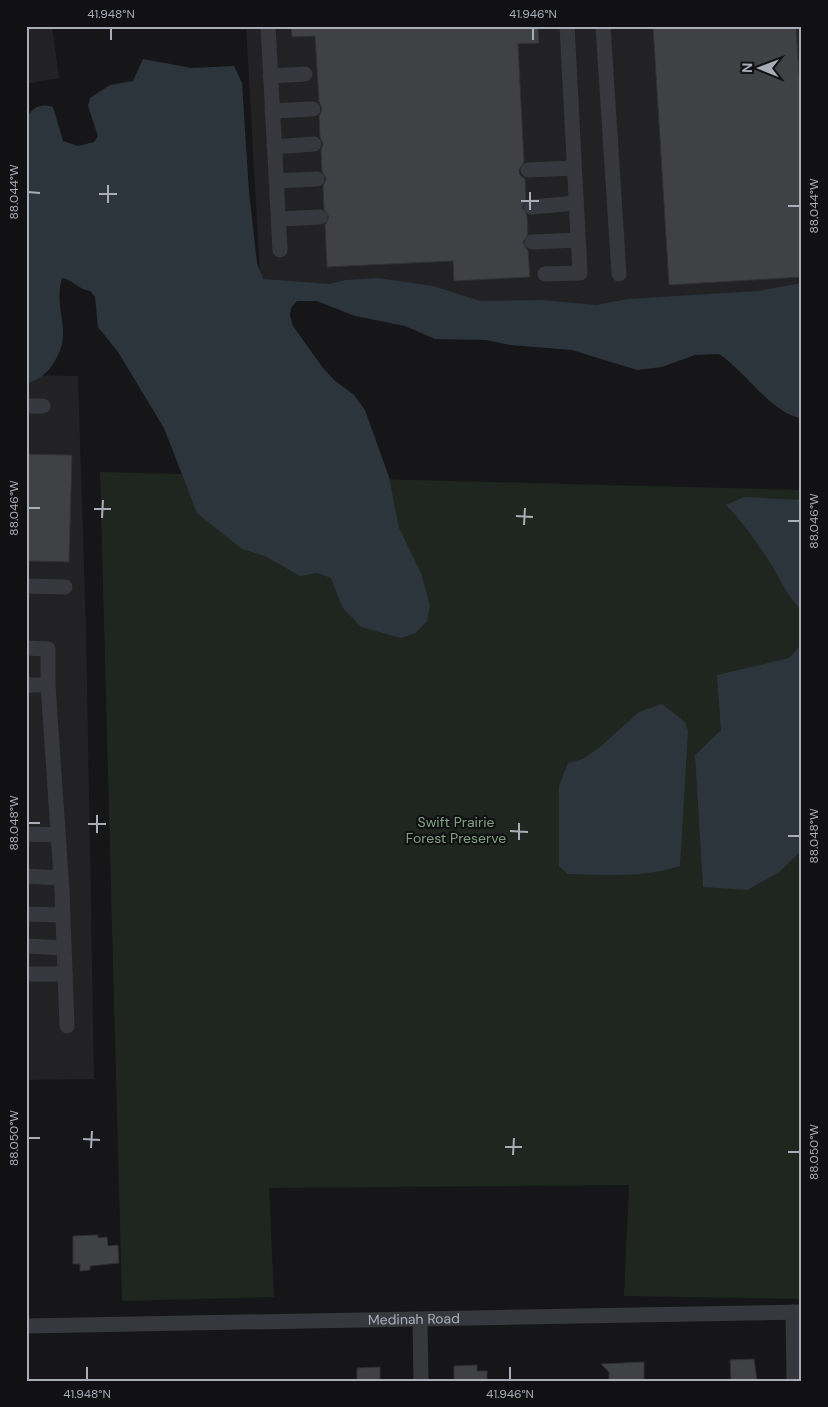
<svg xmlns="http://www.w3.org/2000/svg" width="828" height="1407" font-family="'DM Sans',sans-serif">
<rect width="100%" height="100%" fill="#161618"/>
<g fill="#222225">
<polygon points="26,26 52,26 59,78 26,84"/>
<polygon points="246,26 802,26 802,327 261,292"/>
<polygon points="26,375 78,376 86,630 94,1079 26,1080"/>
</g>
<polygon fill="#1e261f" points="100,472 802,490 802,1299 624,1296 629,1185 269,1188 274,1297 122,1301"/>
<g fill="#2c353c">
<path d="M143 59 192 68 234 66 242 83 249 192 257 263 263 279 330 284 346 280 378 278 433 286 480 301 541 300 596 305 628 299 758 291 802 283V418C774 416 743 369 719 354L695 355 662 367 637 370 572 350 510 345 486 340 435 339 405 326 355 316 317 301H297L291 308 290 316 293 326 323 368 334 380 354 395 365 410 389 477 399 528 421 573 430 605 427 621 416 633 401 638 361 627 342 607 331 578 317 573 300 576 265 556 242 549 197 513 164 428 118 352 98 327 95 297 90 291C78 289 73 280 62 278 53 309 72 329 57 357 50 371 41 379 26 384V118C33 107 41 103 53 107L63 141 78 146 94 142 98 136 88 106 90 98 110 85 133 81Z"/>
<path d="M744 497 802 500V610C787 597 781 580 771 564 758 544 743 522 726 505Z"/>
<polygon points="802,644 802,850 778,873 747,890 703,887 695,755 721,730 717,675 789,658"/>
<path d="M662 704 685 722 688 731 680 866C643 878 606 875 568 874L559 866V786L568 763 583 759 599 748 639 712Z"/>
</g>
<g fill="#404145" stroke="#303034">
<polygon points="291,26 538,26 539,43 518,44 524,162 519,170 520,175 525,179 526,199 522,207 527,215 528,234 523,242 528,251 530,277 454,281 453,261 327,267 325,225 329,217 324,209 323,186 326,179 322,171 321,150 323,144 320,137 319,116 322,109 319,102 315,36 292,37"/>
<polygon points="653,26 796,26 802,121 802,277 669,285"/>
<polygon points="26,454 72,455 69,562 26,561"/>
<polygon points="98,1235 98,1238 107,1237 108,1246 118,1245 119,1263 90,1266 90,1270 80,1271 80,1264 73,1264 73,1236"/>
<polygon points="754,1359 757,1381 731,1381 730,1360"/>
<polygon points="644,1362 644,1381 609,1381 609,1372 601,1364"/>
<polygon points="477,1365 477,1371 487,1371 487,1381 454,1381 454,1366"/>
<polygon points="380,1367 380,1381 357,1381 357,1368"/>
</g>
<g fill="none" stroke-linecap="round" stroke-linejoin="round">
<g stroke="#37383d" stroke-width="15">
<polyline points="268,26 280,250"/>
<polyline points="603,26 619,274"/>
<polyline points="270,76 305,74"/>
<polyline points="272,111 313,109"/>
<polyline points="274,147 314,144"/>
<polyline points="528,170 574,168"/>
<polyline points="276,181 317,179"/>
<polyline points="531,207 576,203"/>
<polyline points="279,219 320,217"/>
<polyline points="532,242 578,240"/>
<polyline points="545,274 580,273 567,26"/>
<polyline points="26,406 43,406"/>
<polyline points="26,586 65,587"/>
<polyline points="26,648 48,649 48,685 26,685"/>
<polyline points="48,685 62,891 67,1026"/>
<polyline points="26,834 58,835"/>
<polyline points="26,876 61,878"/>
<polyline points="26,914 63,915"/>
<polyline points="26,946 64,948"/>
<polyline points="26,974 65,974"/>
<polyline points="793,1312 794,1381"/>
<polyline points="420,1320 421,1381"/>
<path id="s1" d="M26 1326 802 1312"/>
</g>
</g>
<path fill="none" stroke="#a8adb8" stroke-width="2" d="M111 40V28M533 40V28M28 192 40 193M99 194H117M521 201H539M108 203V185M788 206H800M530 210V192M28 508H40M94 509H111M516 516 533 517M102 518 103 500M788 521H800M524 525 525 508M28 823H40M88 824H106M510 831 528 832M97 833V815M788 836H800M519 840V823M28 1138H40M83 1139 100 1140M505 1147H522M91 1148 92 1131M788 1152H800M513 1155 514 1138M87 1380V1367M510 1380V1367"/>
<g text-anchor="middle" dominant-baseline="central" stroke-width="4.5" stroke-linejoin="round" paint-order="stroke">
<g font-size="14" fill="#7fa381" stroke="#111113">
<text x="456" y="822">Swift Prairie<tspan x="456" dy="16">Forest Preserve</tspan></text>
</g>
<g font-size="14" fill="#a8adb8" stroke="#111113">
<text stroke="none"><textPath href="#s1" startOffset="388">Medinah Road</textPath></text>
</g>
</g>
<rect width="828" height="1407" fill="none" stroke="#111113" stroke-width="55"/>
<g transform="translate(760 68) rotate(271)" stroke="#111113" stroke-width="4" paint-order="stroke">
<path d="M0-4L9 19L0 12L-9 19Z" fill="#a8adb8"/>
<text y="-8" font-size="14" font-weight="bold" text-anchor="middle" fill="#a8adb8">N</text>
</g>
<rect x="28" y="28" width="772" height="1352" fill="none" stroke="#a8adb8" stroke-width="2"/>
<g font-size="12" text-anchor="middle" fill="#a8adb8">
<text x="111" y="18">41.948°N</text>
<text x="533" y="18">41.946°N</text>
<text transform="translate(14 192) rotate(-90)" y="4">88.044°W</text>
<text transform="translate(814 206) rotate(-90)" y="4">88.044°W</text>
<text transform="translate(14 508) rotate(-90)" y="4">88.046°W</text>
<text transform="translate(814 521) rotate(-90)" y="4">88.046°W</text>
<text transform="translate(14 823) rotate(-90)" y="4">88.048°W</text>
<text transform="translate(814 836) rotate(-90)" y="4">88.048°W</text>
<text transform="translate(14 1138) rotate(-90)" y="4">88.050°W</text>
<text transform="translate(814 1152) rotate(-90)" y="4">88.050°W</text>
<text x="87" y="1398">41.948°N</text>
<text x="510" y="1398">41.946°N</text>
</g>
</svg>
